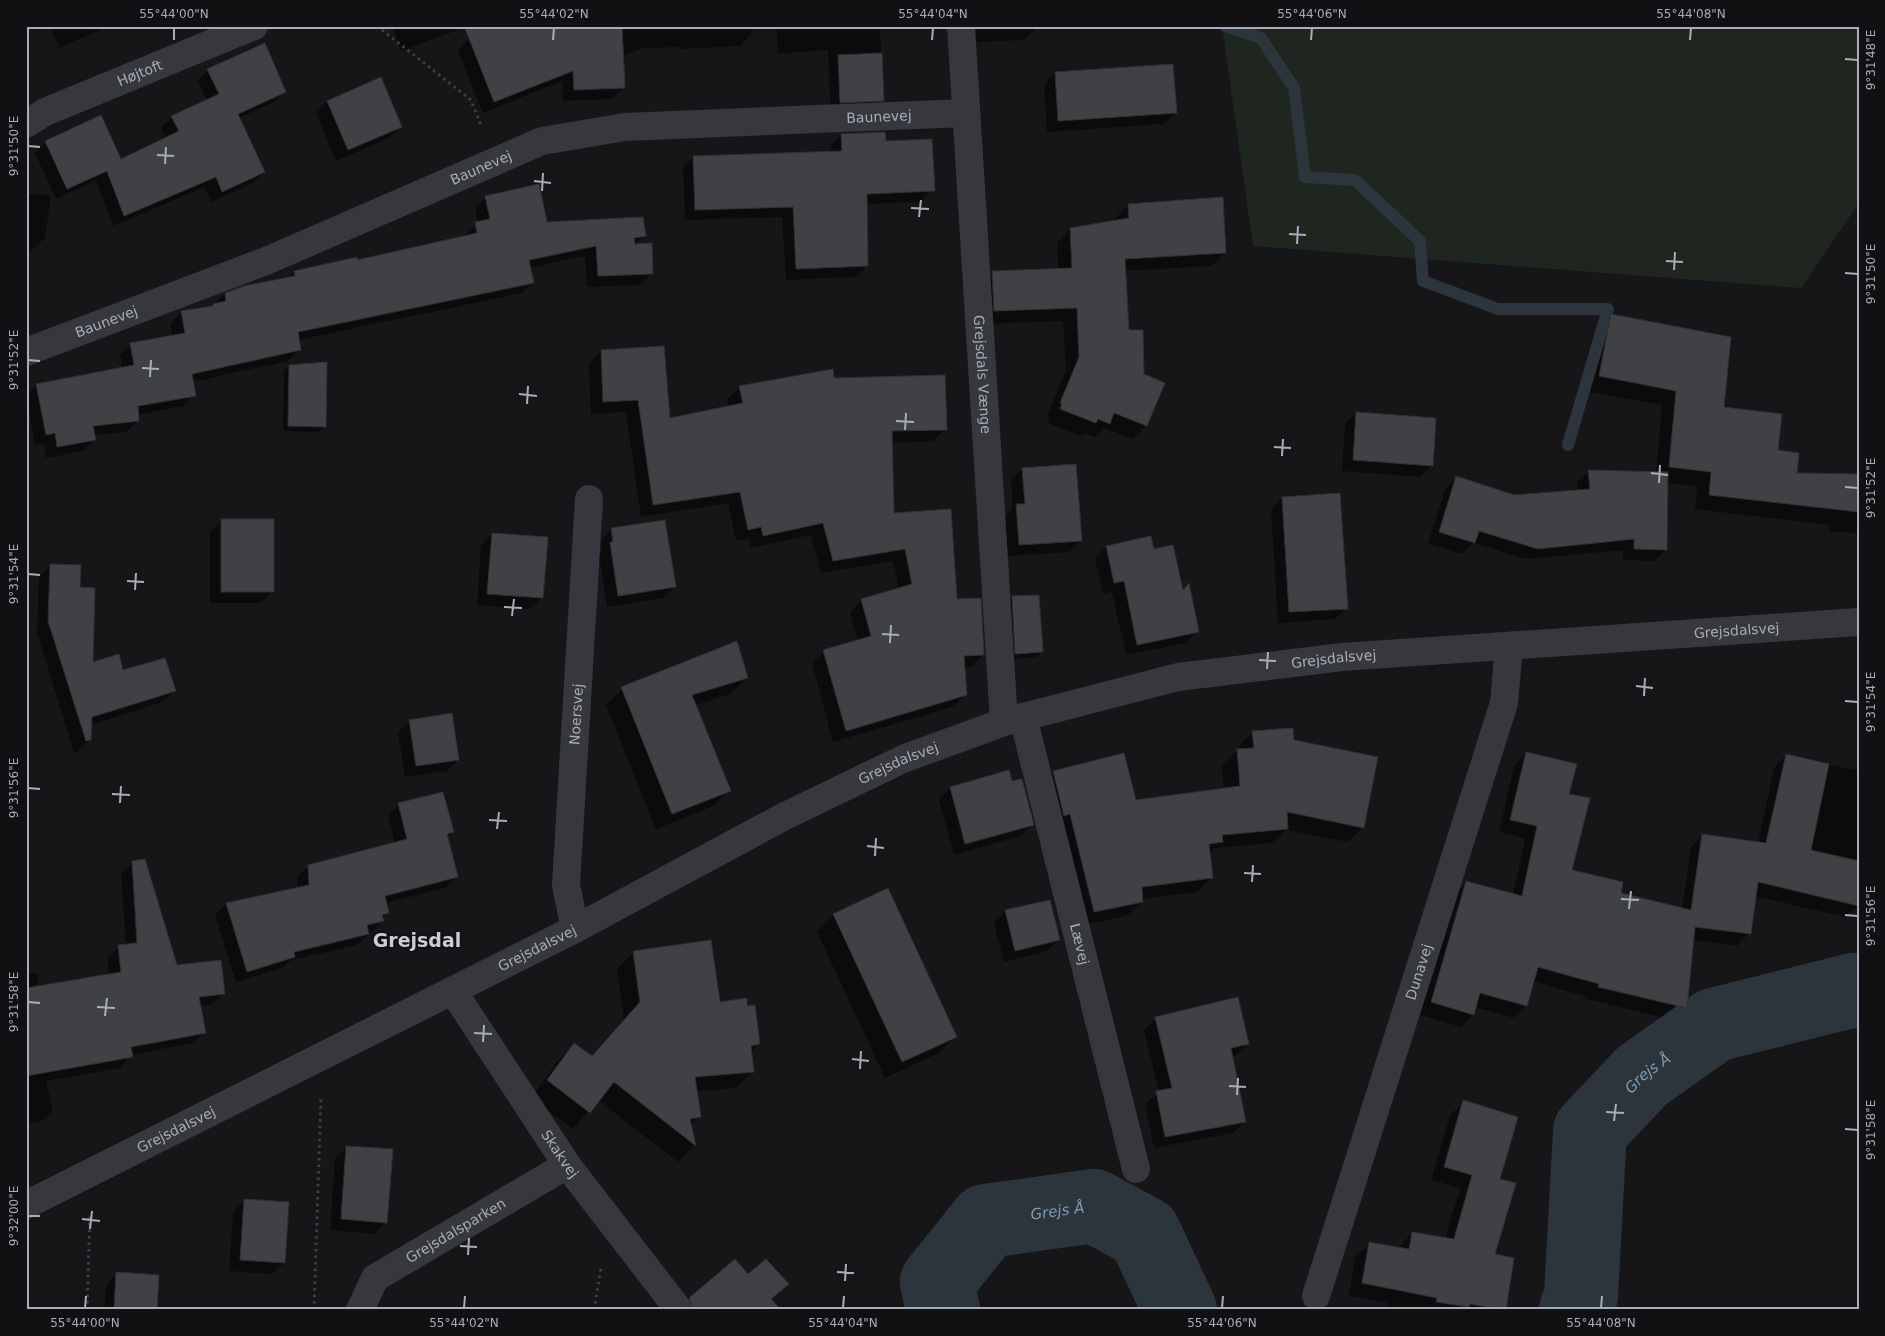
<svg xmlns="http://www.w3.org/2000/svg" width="1885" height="1336" font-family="'DejaVu Sans',sans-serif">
<rect width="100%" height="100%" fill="#161618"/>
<polygon fill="#1e261f" points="1222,26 1859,26 1859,203 1801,288 1253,246"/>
<g fill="#0007">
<polygon points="50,26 109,26 59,48"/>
<polygon points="392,26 460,26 455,31 401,51"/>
<polygon points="502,26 751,26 751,34 740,46 680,49 680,47 643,48 622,57 624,87 612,99 563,101 562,81 483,113 458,50 469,39"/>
<polygon points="776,26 880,26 883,100 873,110 831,111 828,50 778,54"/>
<polygon points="974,26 1036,26 1036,28 1025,40 974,42"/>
<polygon points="208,70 285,91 274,102 239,118 264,172 253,183 211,202 205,187 113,226 96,180 56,199 35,153 46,142 120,160 166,138 161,128 172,117 207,101 198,81"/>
<polygon points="1055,73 1176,113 1164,124 1047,132 1044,84"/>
<polygon points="327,102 401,126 389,138 336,161 316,113"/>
<polygon points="841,135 931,191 920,202 866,204 867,266 856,277 786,280 782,217 685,220 683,168 693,157 831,153 831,146"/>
<polygon points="26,193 51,196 45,238 26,256"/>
<polygon points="486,197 546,223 644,235 635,245 651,274 640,285 587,287 585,256 530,268 533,282 522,293 298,340 299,350 288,361 192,382 194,395 183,406 137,415 138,420 127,432 93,435 94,440 83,451 46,458 44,444 35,445 26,395 37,385 122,368 120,355 131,344 173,336 170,324 182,312 211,307 225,294 288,278 294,273 356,259 356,262 465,237 464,235 478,223 475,208"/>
<polygon points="1128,205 1225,252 1212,266 1124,271 1128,331 1142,375 1146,426 1133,439 1104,428 1095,437 1085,433 1082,436 1047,423 1050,417 1047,416 1066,371 1063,321 981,324 979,286 992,272 1058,270 1057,243 1070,229 1115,222 1115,219"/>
<polygon points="1612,315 1776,451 1795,474 1859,476 1859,533 1829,532 1829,525 1695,509 1697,486 1667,483 1666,549 1654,561 1623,560 1623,550 1526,559 1473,543 1462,554 1428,544 1445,489 1456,478 1514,496 1578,491 1577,482 1589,471 1656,473 1662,405 1585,391 1597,329"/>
<polygon points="601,351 669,420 729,407 727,400 739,387 833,379 945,429 933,441 891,443 893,514 956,601 983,655 971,667 964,668 966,694 953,707 833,742 812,663 824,651 858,641 850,612 862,600 899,589 893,561 821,573 811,535 751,548 749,539 736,541 728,503 641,517 626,412 591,414 589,364"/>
<polygon points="290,366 324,426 319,432 283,431 284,371"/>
<polygon points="1356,413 1431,466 1420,477 1342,471 1345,424"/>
<polygon points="1022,469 1081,541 1069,552 1008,556 1005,517 1013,508 1011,480"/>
<polygon points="1282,498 1346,608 1335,619 1278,623 1271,510"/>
<polygon points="222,520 273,591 261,603 210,603 210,532"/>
<polygon points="611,530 675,586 663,598 607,607 599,555 602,552 600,541"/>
<polygon points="492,534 542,598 530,609 477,605 481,546"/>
<polygon points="1106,547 1153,551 1182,591 1198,631 1186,643 1126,655 1112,592 1103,594 1095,558"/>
<polygon points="50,566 79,588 92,664 122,672 174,691 163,702 90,725 90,740 78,751 74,752 37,633 39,577"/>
<polygon points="1012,597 1042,652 1036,657 1010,659 1007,603"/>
<polygon points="747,678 731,694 695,705 729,790 713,806 656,829 606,705 622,689"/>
<polygon points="410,721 458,760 447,771 405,777 398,732"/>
<polygon points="1253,732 1293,741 1363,827 1348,842 1286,830 1272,843 1215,848 1209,854 1212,877 1197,892 1142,899 1142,901 1127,916 1079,926 1038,787 1053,772 1123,754 1135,802 1224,789 1222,765 1238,750 1238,747"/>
<polygon points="1526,753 1568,795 1570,871 1620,894 1682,909 1691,847 1703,835 1758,843 1774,768 1786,755 1859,771 1859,907 1855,908 1845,917 1755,896 1749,933 1737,946 1693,940 1686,1008 1673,1020 1587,999 1587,997 1533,981 1525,1006 1513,1018 1475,1007 1473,1014 1461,1027 1420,1015 1454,895 1466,883 1513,895 1525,839 1499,832 1514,766"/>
<polygon points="1009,772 1012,783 1032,824 1021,836 954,855 939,800 950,788"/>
<polygon points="399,804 452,832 446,838 457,877 445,888 386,903 388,913 382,919 383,921 357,945 289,961 282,968 236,982 215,915 226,904 298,889 297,877 309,866 395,844 388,815"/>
<polygon points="132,863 176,967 223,993 212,1004 200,1006 204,1032 193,1043 131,1055 120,1068 46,1081 53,1110 42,1121 26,1125 26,973 38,974 37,988 109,975 108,958 119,947 126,946 121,874"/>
<polygon points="1006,911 1058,940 1047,951 1004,962 994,923"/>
<polygon points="834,915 956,1036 939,1053 885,1078 817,932"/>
<polygon points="634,952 718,1003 746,1008 759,1044 751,1052 753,1071 736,1088 695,1092 699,1117 690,1126 694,1145 678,1162 598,1100 573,1129 531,1098 557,1062 574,1045 591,1057 624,1020 617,969"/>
<polygon points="1156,1019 1248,1044 1236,1055 1232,1056 1245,1122 1233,1133 1154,1148 1145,1104 1159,1092 1144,1030"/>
<polygon points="1464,1102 1499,1180 1494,1255 1505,1310 1386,1310 1388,1303 1349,1296 1355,1257 1369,1244 1398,1248 1412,1233 1445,1239 1460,1188 1431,1180 1450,1115"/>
<polygon points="347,1147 386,1222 374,1234 330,1230 335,1158"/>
<polygon points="245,1200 288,1203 284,1263 272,1274 229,1271 233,1212"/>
<polygon points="117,1273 155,1310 104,1310 106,1285"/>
</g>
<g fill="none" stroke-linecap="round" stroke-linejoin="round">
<polyline stroke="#2c353c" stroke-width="12" points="1225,26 1261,38 1294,88 1305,177 1355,180 1420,241 1423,281 1498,309 1608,309 1568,445"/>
<g stroke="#2c353c" stroke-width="74">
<path id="s1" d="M943 1310 937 1282 986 1221 1094 1206 1144 1233 1180 1310"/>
<path id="s2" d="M1576 1310 1581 1296 1590 1131 1642 1076 1714 1025 1854 990 1859 992"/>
</g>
</g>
<g fill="#404145" stroke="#303034">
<polygon points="464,26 622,26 625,88 574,90 573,71 494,102"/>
<polygon points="265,43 286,92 238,114 265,172 222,192 216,177 124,216 107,171 67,189 45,141 101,115 121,159 179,131 171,116 219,94 207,69"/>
<polygon points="882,53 884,101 840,103 838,55"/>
<polygon points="1173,64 1177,113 1058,121 1055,72"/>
<polygon points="381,77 402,127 348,150 327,101"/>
<polygon points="885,132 886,141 932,139 935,191 867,194 868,266 796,269 793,207 695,210 693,156 842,151 841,134"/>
<polygon points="539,184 547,222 643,217 646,236 634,238 635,244 652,243 653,274 598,276 596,246 529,260 534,283 298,332 301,350 192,374 196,396 138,406 139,421 93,426 96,440 57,447 55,433 46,435 36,384 134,365 130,343 185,333 181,311 213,306 213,304 226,301 225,293 244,286 295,276 294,271 357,257 357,260 477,233 475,222 490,219 485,196"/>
<polygon points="1223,197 1226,253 1125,259 1129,330 1143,330 1144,374 1165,383 1147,426 1114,413 1110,424 1098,419 1096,423 1060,409 1062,404 1060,403 1079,357 1077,308 994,311 992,271 1072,268 1070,228 1129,218 1128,204"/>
<polygon points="1611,314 1731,337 1724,407 1782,414 1778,450 1799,453 1797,473 1859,474 1859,512 1709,495 1711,472 1669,467 1676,391 1599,376"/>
<polygon points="664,346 670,418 743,403 739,386 833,369 834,378 945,375 947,430 892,431 894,513 951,509 957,599 981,598 984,655 964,656 967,695 846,731 823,650 871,636 861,599 912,584 905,549 833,561 823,523 763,536 761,527 748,530 740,492 653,505 638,400 603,402 601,350"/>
<polygon points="327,362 326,427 288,426 289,365"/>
<polygon points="1356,412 1436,418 1433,466 1353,460"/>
<polygon points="1076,464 1082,541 1019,545 1016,504 1025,504 1022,468"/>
<polygon points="1588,470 1668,472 1667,550 1634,549 1634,539 1538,549 1479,531 1475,543 1439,532 1456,476 1514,495 1590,489"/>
<polygon points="1340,493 1348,609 1289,612 1282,497"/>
<rect x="221" y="519" width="53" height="73"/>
<polygon points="665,520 676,587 618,596 610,542 613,542 611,528"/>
<polygon points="492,533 548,537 543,598 487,594"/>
<polygon points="1151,536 1154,549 1173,545 1183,590 1189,583 1199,632 1137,645 1124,581 1114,583 1106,546"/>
<polygon points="50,564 81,565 80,587 95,588 93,662 119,654 123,670 165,658 176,691 92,717 91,740 86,741 48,621"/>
<polygon points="1039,595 1043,652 1015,654 1012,596"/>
<polygon points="737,641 748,678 692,695 731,791 672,814 621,687"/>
<polygon points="452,713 459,760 416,766 409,720"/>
<polygon points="1293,728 1294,740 1378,757 1364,828 1287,812 1288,829 1222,835 1223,842 1209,844 1213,878 1142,887 1143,902 1094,912 1070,814 1064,816 1053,771 1124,753 1136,800 1240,786 1237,749 1254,748 1252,731"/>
<polygon points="1526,752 1577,764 1569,794 1590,798 1572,870 1623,882 1621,893 1691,910 1702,834 1766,843 1786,754 1829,764 1811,850 1859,861 1859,906 1758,882 1751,934 1695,927 1687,1008 1598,987 1599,984 1538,967 1527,1006 1480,993 1474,1015 1431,1002 1466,881 1522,896 1537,826 1510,820"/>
<polygon points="1009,770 1012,781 1022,779 1034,825 965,844 950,787"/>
<polygon points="443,792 454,832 447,834 458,877 385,896 389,913 382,915 384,921 367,925 369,934 294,952 295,957 247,972 226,903 309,885 308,865 407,839 398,803"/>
<polygon points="145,859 177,965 221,960 225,994 199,997 206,1033 131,1047 133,1057 26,1076 26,988 121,972 118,945 137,943 132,861"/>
<polygon points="888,888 957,1037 902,1062 833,914"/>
<polygon points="1050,900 1060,940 1015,951 1005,910"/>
<polygon points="711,940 720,1002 747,998 747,1006 755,1005 760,1044 751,1046 754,1072 695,1077 701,1117 690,1119 696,1146 614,1082 590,1113 547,1080 574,1043 592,1056 640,1002 633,951"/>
<polygon points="1238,997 1249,1044 1231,1048 1246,1122 1165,1137 1156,1091 1172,1088 1155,1017"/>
<polygon points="1463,1100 1518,1117 1500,1179 1516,1183 1495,1254 1514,1258 1506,1310 1470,1304 1469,1307 1436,1302 1437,1298 1362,1283 1369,1242 1409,1249 1412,1232 1454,1239 1472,1175 1444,1167"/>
<polygon points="346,1146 393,1149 387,1223 341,1219"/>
<polygon points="244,1199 289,1202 285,1263 240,1260"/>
<polygon points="735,1259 748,1274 766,1259 789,1284 771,1299 781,1310 694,1310 689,1298"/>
<polygon points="116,1272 159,1275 157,1310 114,1310"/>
</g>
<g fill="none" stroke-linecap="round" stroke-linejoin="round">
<g stroke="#3d3f44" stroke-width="3" stroke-dasharray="2.5 4" stroke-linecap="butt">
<polyline points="377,26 471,100 482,128"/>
<polyline points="87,1310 90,1213"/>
<polyline points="314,1310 321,1097"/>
<polyline points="594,1310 601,1268"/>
</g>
<g stroke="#37383d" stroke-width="28">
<path id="s3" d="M961 26 1004 722"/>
<path id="s4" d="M26 124 45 112 254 26"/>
<path id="s5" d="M26 352 266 261 542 141 625 127 965 113"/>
<path id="s6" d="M1023 717 1136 1169"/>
<path id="s7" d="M575 929 566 885 589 499"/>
<path id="s8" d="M453 991 567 1165 679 1310"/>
<path id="s9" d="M26 1205 575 929 783 817 903 759 1004 722 1178 677 1342 657 1859 622"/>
<path id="s10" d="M1316 1296 1504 703 1509 646"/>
<path id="s11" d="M360 1310 375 1278 567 1165"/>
</g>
</g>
<path fill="none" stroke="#a8adb8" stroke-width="2" d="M174 40V28M553 40 554 28M932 40 933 28M1311 40 1312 28M1690 40 1691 28M1845 59 1858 60M28 146 40 147M157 155 174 156M165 164 166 147M534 181 551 183M542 191 543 173M911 208 929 209M919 217 921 200M1289 234 1306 235M1297 244 1298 226M1666 261 1683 262M1674 270 1675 252M1845 273 1858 274M28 360 40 361M142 368 159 369M150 377 151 360M519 394 537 396M527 404 528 386M896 421 914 422M905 430 906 413M1274 447 1291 448M1282 456 1283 439M1651 473 1668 475M1659 483 1660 465M1845 487 1858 488M28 574 40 575M127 581 144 582M135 590 136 573M504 607 522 608M512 616 514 599M882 634 899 635M890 643 891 625M1259 660 1276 661M1267 669 1268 652M1636 686 1653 688M1644 696 1645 678M1845 701 1858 702M28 788 40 789M112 794 130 795M120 803 121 786M489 820 507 821M497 829 499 812M867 846 884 848M875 856 876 838M1244 873 1261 874M1252 882 1253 865M1621 899 1639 900M1629 909 1631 891M1845 915 1858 916M28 1002 40 1003M97 1007 115 1008M105 1016 107 998M474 1033 492 1034M483 1042 484 1025M852 1059 869 1061M860 1069 861 1051M1229 1086 1246 1087M1237 1095 1238 1078M1606 1112 1624 1113M1614 1121 1616 1104M1845 1129 1858 1130M28 1216H40M82 1219 100 1221M90 1229 92 1211M460 1246 477 1247M468 1255 469 1238M837 1272 854 1273M845 1281 846 1264M85 1308 86 1296M464 1308 465 1296M843 1308 844 1296M1222 1308 1223 1296M1601 1308 1602 1296"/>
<g text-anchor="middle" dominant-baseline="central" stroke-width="4" stroke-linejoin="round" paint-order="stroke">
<g font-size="14" fill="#a8adb8" stroke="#111113">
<text stroke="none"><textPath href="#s4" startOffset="125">Højtoft</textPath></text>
<text stroke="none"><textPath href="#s5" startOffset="896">Baunevej</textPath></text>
<text stroke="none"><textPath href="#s5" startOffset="491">Baunevej</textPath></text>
<text stroke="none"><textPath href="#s5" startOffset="86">Baunevej</textPath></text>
<text stroke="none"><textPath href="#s3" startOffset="349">Grejsdals Vænge</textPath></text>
<text stroke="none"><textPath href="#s9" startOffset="1832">Grejsdalsvej</textPath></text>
<text stroke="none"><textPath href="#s9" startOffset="1428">Grejsdalsvej</textPath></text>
<text stroke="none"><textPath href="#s7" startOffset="216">Noersvej</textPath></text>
<text stroke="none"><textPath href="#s9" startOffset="978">Grejsdalsvej</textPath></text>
<text stroke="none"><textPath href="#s6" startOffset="234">Lævej</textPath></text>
<text stroke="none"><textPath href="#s9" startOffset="572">Grejsdalsvej</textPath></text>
<text stroke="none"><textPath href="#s10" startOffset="340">Dunavej</textPath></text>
<text stroke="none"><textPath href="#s9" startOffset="168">Grejsdalsvej</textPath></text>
<text stroke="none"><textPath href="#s8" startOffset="195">Skakvej</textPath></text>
<text stroke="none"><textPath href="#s11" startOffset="129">Grejsdalsparken</textPath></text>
</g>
<g font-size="15" font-style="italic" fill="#7f9bb3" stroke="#111113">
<text stroke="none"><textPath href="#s2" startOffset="262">Grejs Å</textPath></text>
<text stroke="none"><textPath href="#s1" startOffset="179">Grejs Å</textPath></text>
</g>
<g font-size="19" font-weight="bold" fill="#c9ccd4" stroke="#111113">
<text x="417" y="940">Grejsdal</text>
</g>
</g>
<rect width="1885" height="1336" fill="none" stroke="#111113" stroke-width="55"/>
<rect x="28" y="28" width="1830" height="1280" fill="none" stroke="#a8adb8" stroke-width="2"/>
<g font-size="12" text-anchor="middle" fill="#a8adb8">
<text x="174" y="18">55°44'00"N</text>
<text x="554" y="18">55°44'02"N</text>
<text x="933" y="18">55°44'04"N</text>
<text x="1312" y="18">55°44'06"N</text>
<text x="1691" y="18">55°44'08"N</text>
<text transform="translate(1871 60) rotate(-90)" y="4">9°31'48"E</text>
<text transform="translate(14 146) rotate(-90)" y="4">9°31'50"E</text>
<text transform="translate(1871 274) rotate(-90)" y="4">9°31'50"E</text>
<text transform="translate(14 360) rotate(-90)" y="4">9°31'52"E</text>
<text transform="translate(1871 488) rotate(-90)" y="4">9°31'52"E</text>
<text transform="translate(14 574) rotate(-90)" y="4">9°31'54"E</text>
<text transform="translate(1871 702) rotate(-90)" y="4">9°31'54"E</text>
<text transform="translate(14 788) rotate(-90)" y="4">9°31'56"E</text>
<text transform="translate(1871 916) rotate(-90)" y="4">9°31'56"E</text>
<text transform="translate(14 1002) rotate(-90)" y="4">9°31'58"E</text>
<text transform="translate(1871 1130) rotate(-90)" y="4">9°31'58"E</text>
<text transform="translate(14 1216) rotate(-90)" y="4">9°32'00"E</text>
<text x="85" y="1327">55°44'00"N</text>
<text x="464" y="1327">55°44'02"N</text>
<text x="843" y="1327">55°44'04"N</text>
<text x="1222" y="1327">55°44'06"N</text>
<text x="1601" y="1327">55°44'08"N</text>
</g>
</svg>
